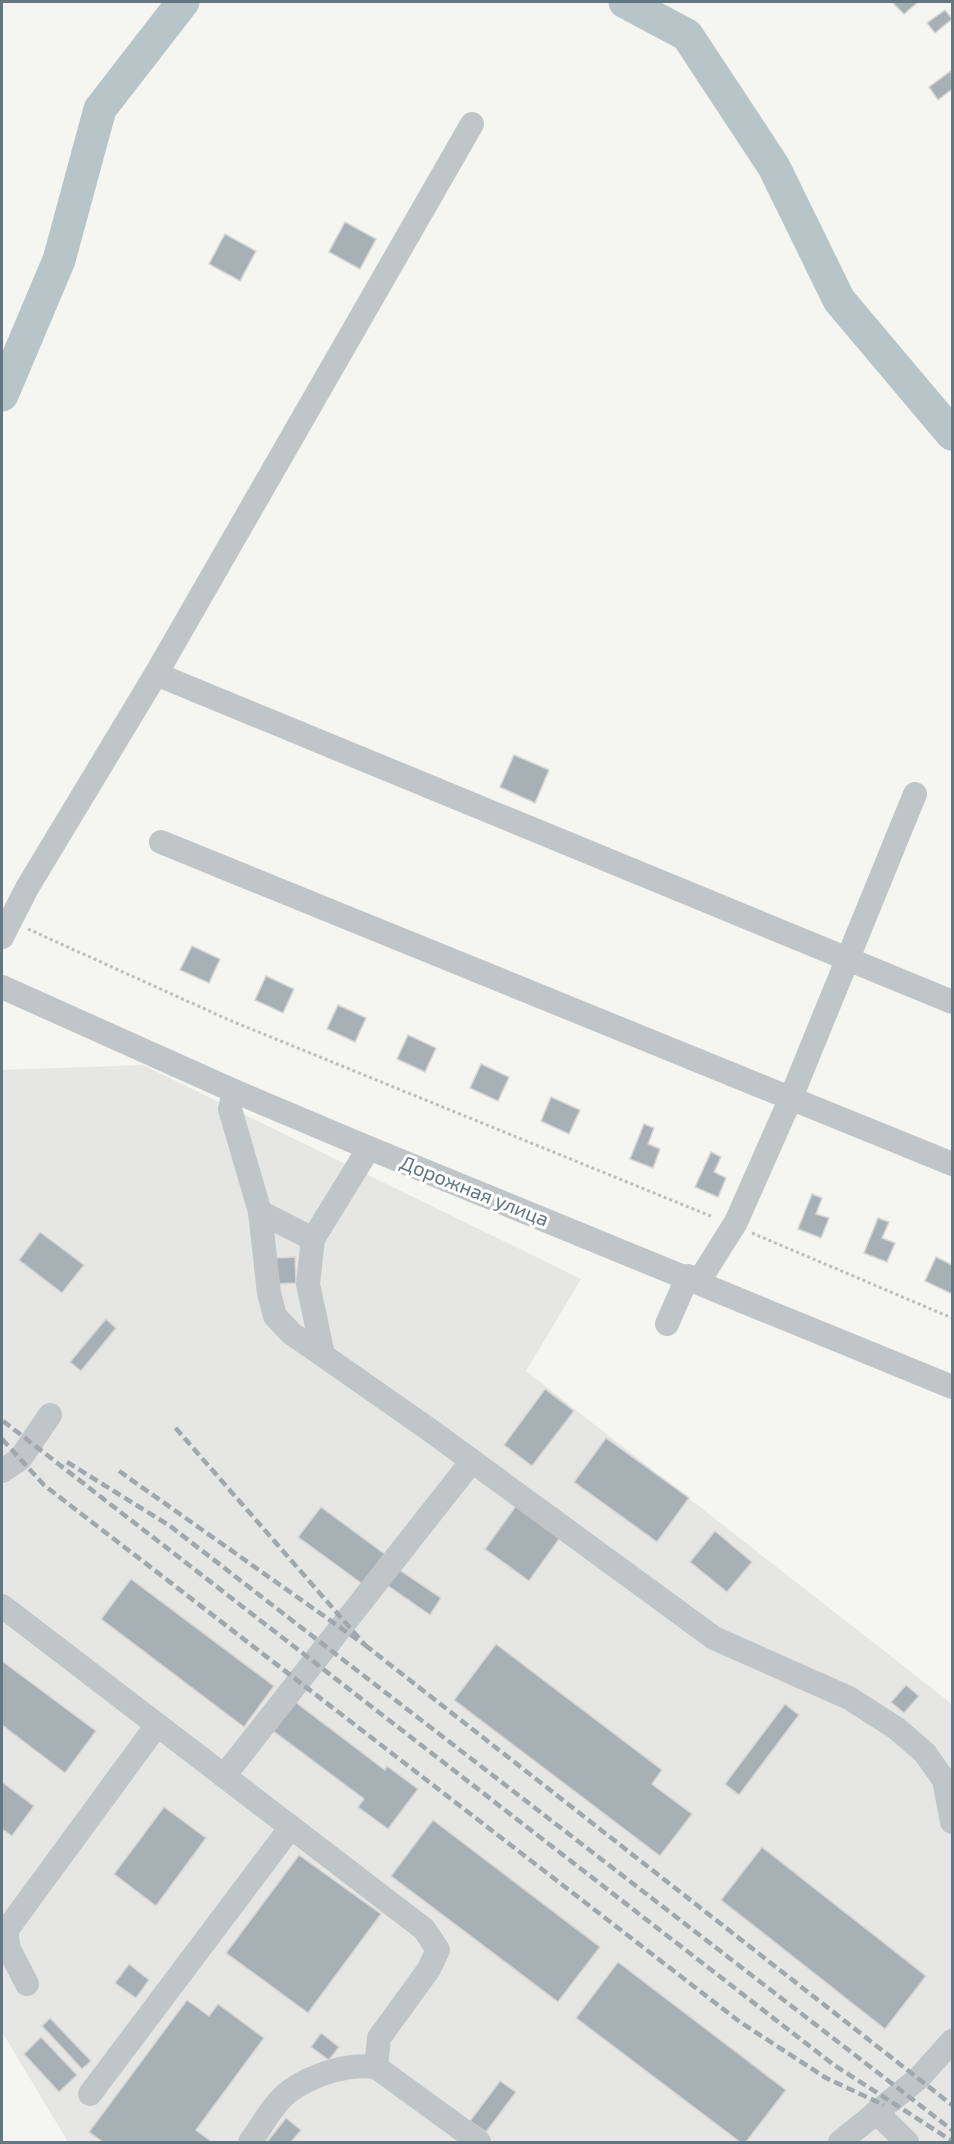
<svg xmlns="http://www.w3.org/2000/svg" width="954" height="2144" font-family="'Exo 2',sans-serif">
<rect width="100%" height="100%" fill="#f5f5f1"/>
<polygon fill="#e6e7e5" points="143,1065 581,1279 526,1371 952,1704 952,2142 68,2142 2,2032 2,1070"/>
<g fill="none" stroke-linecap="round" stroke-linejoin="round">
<g stroke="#b7c5c8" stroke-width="33">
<polyline points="625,2 687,35 774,167 839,300 952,434"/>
<polyline points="2,395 59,260 100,109 183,2"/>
</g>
</g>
<g fill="#a7b0b5" stroke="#d6d6d4" stroke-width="1.5">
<polygon points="892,2 918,2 904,14"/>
<polygon points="945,10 952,19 935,33 927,23"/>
<polygon points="951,71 952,89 938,100 929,87"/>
<polygon points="345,222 376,239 360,269 329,252"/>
<polygon points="225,234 256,251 240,281 209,264"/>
<polygon points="514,755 549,770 535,803 500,787"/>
<polygon points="192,946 220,959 209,983 180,970"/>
<polygon points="266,976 294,989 283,1013 255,1000"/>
<polygon points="338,1005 366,1018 355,1042 327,1029"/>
<polygon points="408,1035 436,1048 425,1072 397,1059"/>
<polygon points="481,1064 509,1077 498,1101 470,1088"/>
<polygon points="551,1097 580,1110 569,1134 541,1121"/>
<polygon points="644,1124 654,1128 648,1144 660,1149 653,1168 630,1159"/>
<polygon points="711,1152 721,1157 714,1172 726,1178 718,1197 695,1187"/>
<polygon points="812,1194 822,1198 816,1214 829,1218 821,1238 798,1229"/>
<polygon points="878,1218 889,1222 882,1238 895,1243 887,1262 864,1253"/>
<polygon points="40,1232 84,1265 62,1293 19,1260"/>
<polygon points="295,1257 296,1283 276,1284 275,1258"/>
<polygon points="936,1257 952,1265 952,1294 925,1281"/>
<polygon points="106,1319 116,1328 81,1371 70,1362"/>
<polygon points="545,1389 574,1411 532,1466 504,1445"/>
<polygon points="606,1438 689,1498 657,1542 574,1482"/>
<polygon points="518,1503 562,1535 529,1581 485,1549"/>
<polygon points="321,1507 390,1558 368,1588 298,1537"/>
<polygon points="715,1531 752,1562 727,1592 690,1562"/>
<polygon points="395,1567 441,1598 430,1615 384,1583"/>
<polygon points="131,1579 274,1686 244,1727 101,1619"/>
<polygon points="496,1644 662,1770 652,1784 692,1814 660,1856 454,1700"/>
<polygon points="2,1661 96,1731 65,1773 2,1725"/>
<polygon points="906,1685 919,1696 904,1713 891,1702"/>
<polygon points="294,1701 385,1770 387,1766 418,1789 388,1829 358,1807 364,1799 272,1730"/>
<polygon points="785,1704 799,1715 739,1795 725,1784"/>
<polygon points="2,1782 34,1806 12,1836 2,1829"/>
<polygon points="164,1807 206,1838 156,1906 114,1874"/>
<polygon points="433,1820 600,1947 558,2002 391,1876"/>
<polygon points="762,1847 926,1976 885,2029 721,1900"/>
<polygon points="299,1855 381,1914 308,2013 226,1953"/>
<polygon points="618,1962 786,2090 746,2142 740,2142 576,2018"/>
<polygon points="129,1964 149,1980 136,1998 115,1983"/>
<polygon points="187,2000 209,2016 218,2004 264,2038 196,2130 212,2142 103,2142 89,2132"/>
<polygon points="50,2018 91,2061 82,2069 42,2026"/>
<polygon points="321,2033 339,2047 329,2060 311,2047"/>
<polygon points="41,2037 77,2075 59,2092 24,2054"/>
<polygon points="500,2081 516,2092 486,2132 470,2121"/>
<polygon points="286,2118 301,2130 291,2142 267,2142"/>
</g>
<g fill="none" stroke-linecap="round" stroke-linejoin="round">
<g stroke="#bcbec0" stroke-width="3" stroke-dasharray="3 3" stroke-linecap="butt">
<polyline points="28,929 229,1020 713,1217"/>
<polyline points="752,1233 952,1318"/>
</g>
<g stroke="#c0c5c7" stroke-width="24">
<polyline points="156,674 952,1002"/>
<polyline points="161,842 952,1164"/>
<polyline points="2,937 27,888 156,674 472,124"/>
<polyline points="2,987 234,1091 369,1148 952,1387"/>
<polyline points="234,1091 230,1109 260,1212 313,1239 369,1148"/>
<polyline points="260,1212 269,1293 275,1316 291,1333 427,1428 714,1638 849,1698 896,1728 925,1753 944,1780 952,1822"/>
<polyline points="313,1239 308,1284 323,1355"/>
<polyline points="699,1281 736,1222 790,1100 915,794"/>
<polyline points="667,1324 688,1276"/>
<polyline points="2,1471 20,1459 50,1415"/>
<polyline points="2,1606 424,1929 438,1950 429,1969 379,2038 376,2067"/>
<polyline points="224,1776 472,1461"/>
<polyline points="27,1984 9,1949 6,1931 157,1725"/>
<polyline points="90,2094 291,1827"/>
<polyline points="876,2112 907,2142"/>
<path d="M250 2142C262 2126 274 2102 291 2090 315 2074 348 2063 376 2067L479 2142"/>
<polyline points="840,2142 919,2078 952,2041"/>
</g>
<g stroke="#a0a8ad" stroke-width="4.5" stroke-dasharray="9 4.5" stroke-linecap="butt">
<polyline points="3,1421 834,2065 952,2141"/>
<polyline points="2,1439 44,1485 740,2022 826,2078 884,2105"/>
<polyline points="67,1462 170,1526 952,2130"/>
<polyline points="119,1471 365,1645 173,1425"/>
<polyline points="365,1645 952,2105"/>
</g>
</g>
<g text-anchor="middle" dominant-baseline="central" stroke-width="6" stroke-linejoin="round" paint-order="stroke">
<g font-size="20" fill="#637783" stroke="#fff">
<text transform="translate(475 1190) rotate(22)">Дорожная улица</text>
</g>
</g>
<rect width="954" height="2144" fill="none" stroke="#637783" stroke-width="6"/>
</svg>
